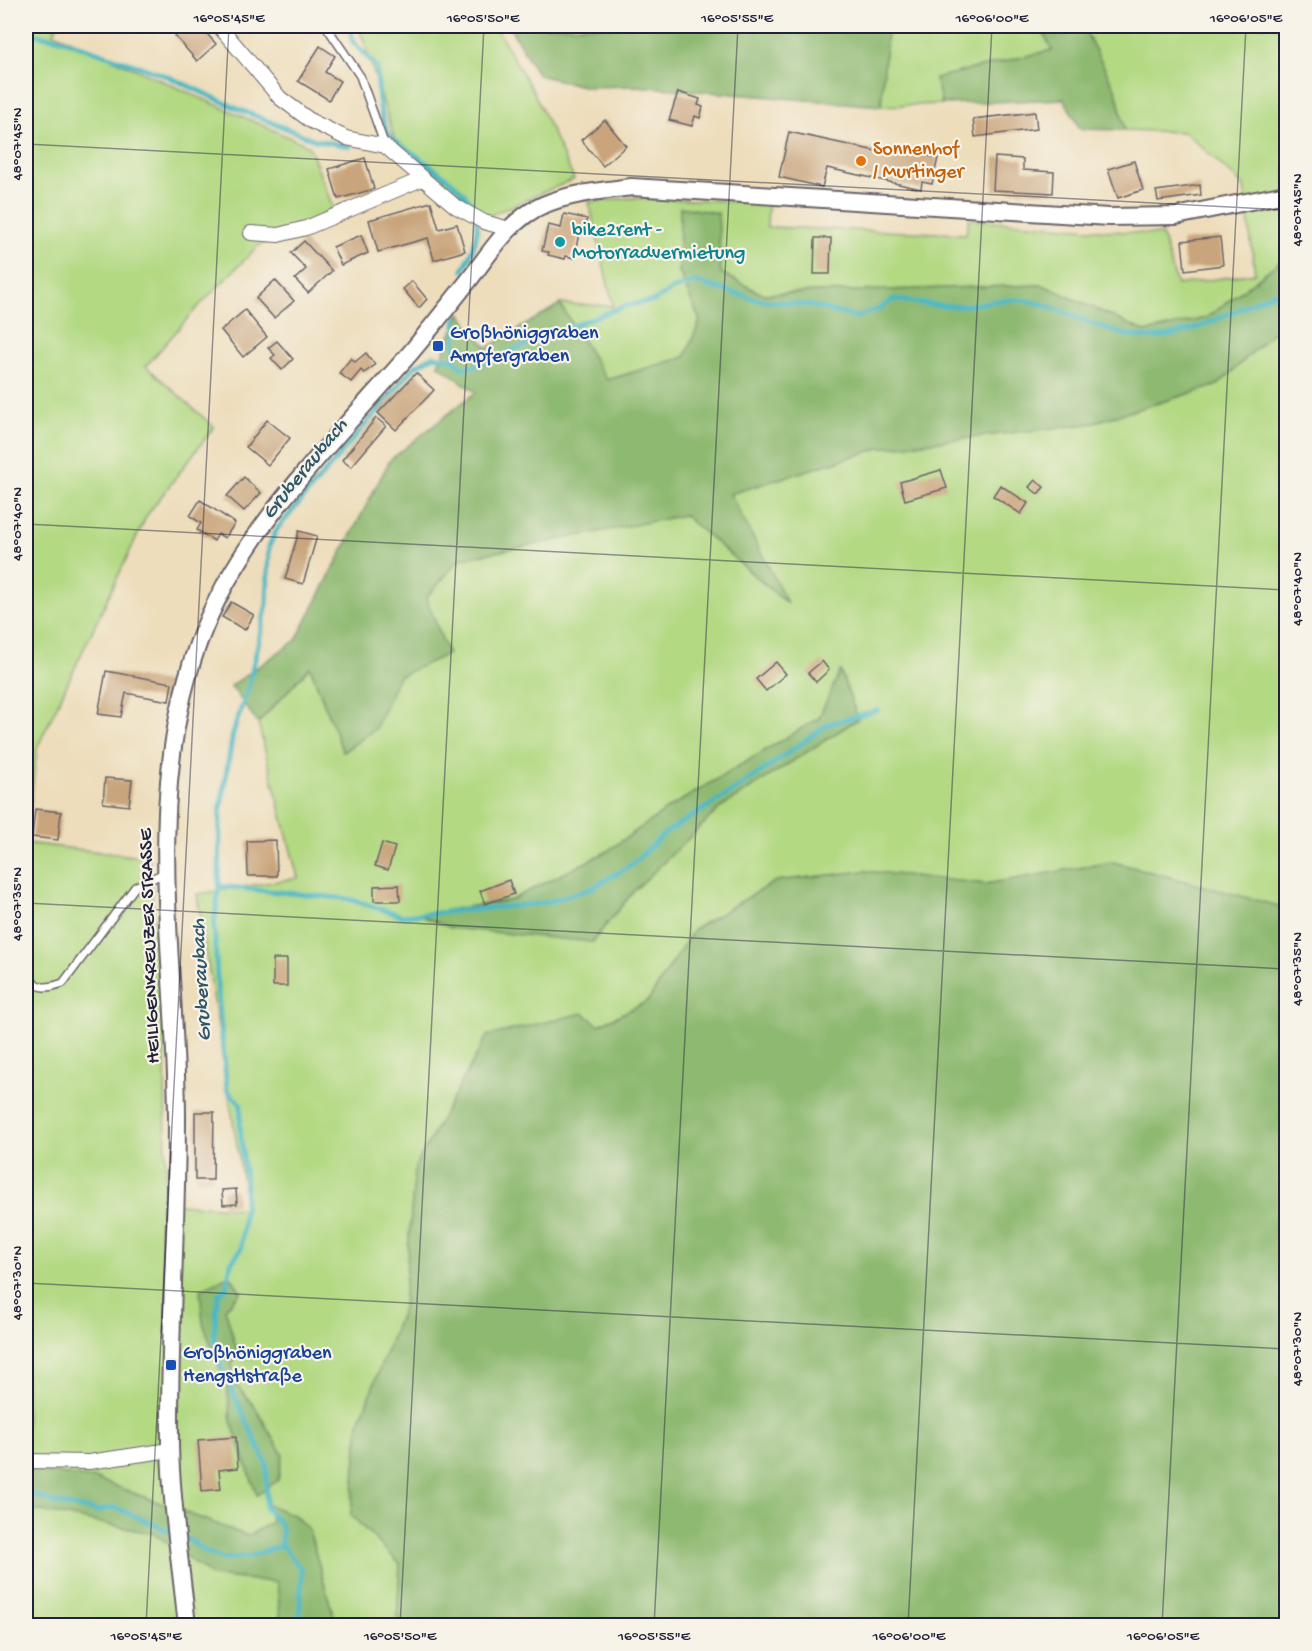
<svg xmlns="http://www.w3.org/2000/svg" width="1312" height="1651" font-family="'Gochi Hand',sans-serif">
<rect width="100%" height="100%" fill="#f7f3e8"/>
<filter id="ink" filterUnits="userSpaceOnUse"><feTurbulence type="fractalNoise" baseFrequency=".0167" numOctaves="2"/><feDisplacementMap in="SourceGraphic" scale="12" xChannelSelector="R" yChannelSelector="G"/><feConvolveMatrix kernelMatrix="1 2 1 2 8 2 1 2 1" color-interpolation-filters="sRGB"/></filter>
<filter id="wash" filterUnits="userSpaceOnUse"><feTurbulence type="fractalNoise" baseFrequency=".008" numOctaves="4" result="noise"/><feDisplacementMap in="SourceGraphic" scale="24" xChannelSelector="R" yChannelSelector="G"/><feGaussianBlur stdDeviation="1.35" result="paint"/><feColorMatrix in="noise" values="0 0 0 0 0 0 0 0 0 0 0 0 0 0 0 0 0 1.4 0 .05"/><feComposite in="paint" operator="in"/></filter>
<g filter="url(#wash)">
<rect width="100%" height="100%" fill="#edddbb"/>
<g fill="#b3d983" stroke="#6a7e5f" stroke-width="1.5" fill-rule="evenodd">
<path d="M26 26H57L54 33 309 146 334 210 258 246 194 311 146 366 214 427 147 515 37 748 26 843 149 858 165 1038 166 1203 247 1209 197 894 298 878 258 723 310 667 343 752 375 729 399 676 447 654 426 598 460 559 684 515 786 603 729 494 880 448 1088 424 1218 385 1286 320V908L1113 862 986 884 865 871 776 881 694 929 648 1001 599 1025 415 1167 403 1308 359 1423 351 1515 400 1564 397 1625H336L309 1530 266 1505 272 1522 248 1536 96 1479 26 1469ZM841 672 858 719 720 808 634 890 592 942 421 914 511 900 606 852 669 808 819 718ZM200 1291 241 1292 225 1309 237 1351 232 1365 236 1385 255 1407 231 1421 228 1392Z"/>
<polygon points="359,26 495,26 534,93 574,179 486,217 395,140"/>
<polygon points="885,26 1040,26 1052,50 935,78 942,104 881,106 887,30"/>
<polygon points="1083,26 1286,26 1286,265 1279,262 1206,318 1146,332 1043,285 762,294 721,273 717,213 679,271 700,321 685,357 606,380 560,304 613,306 589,202 630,198 768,202 767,227 966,234 969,219 1162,235 1177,285 1255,273 1244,186 1185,132 1125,130 1116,91"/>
<polygon points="26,1511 42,1511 155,1534 213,1576 277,1582 281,1625 26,1625"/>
</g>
<g fill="#8eb971" stroke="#586e56" stroke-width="1.5">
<polygon points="509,26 885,26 887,30 881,106 635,86 587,87 538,75"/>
<polygon points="1040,26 1083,26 1116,91 1125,130 1080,129 1064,99 942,104 935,78 1052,50"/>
<polygon points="680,207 718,213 721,273 762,294 1043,285 1146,332 1206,318 1280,262 1286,265 1286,320 1218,385 1088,424 880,448 730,494 788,604 684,515 460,559 426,598 448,654 399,676 375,729 343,752 310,667 258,723 231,686 296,640 390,460 476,392 438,365 460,313 487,348 560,304 607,380 685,357 700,321 679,271"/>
<polygon points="840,671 858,719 720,808 635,890 592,942 451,928 419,915 511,900 606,852 669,808 819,718"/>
<polygon points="1113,862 1286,908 1286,1625 397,1625 400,1564 351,1515 359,1423 403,1308 415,1167 487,1036 583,1013 599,1025 648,1001 694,929 776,881 865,871 986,884"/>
<polygon points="230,1275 241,1292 225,1309 237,1351 232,1365 236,1385 255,1407 283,1455 278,1480 257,1495 231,1421 228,1392 203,1323 200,1290"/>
<polygon points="26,1469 96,1479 248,1536 272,1522 266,1504 294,1515 309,1530 336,1625 281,1625 277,1582 213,1576 155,1534 42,1511 26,1511"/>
</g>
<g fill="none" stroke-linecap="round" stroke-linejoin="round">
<g stroke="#49b7c2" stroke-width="5">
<path d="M351 26 352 41 377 67C378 88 378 115 389 135 393 142 407 149 414 154 463 190 498 206 463 270"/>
<polyline points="26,33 60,39 167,76 236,108 315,140 350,146"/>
<path d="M455 360 462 368 475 366 590 319 628 305 654 301 671 290 695 282 759 300 808 305 856 317 881 308 894 299C915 302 936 307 958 306 979 305 1001 298 1022 300 1067 306 1113 342 1158 337 1203 333 1243 303 1286 289"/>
<polyline points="219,886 349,899 403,916 545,903 592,888 633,864 665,833 738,788 829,724 878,710"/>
<polyline points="26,1492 54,1503 98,1511 114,1507 191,1541 204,1551 223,1559 251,1556 282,1545"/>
<polyline points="299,1626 302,1570 282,1545 281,1525 266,1508 267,1465 223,1371 214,1336 218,1294 226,1289 231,1263 241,1249 246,1186 240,1126 241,1105 227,1090 218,994 214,926 219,886 220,812 233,733 249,685 267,604 269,546 277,529 414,367 434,356 455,360 456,318"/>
</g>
</g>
<g id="blocks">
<g fill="#c9a47c">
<polygon points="187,26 200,26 216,44 197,61 175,36"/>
<polygon points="320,46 335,56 325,72 340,81 329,100 298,81"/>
<polygon points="678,92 700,99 698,105 703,107 700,118 695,116 692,126 669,120"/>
<polygon points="1035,112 1037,129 975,137 973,119"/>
<polygon points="605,120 626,146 603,166 581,140"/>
<polygon points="789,132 890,154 892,148 938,158 932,184 922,182 921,189 827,168 822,187 779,177"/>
<polygon points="995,157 1023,159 1023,170 1054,172 1053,193 993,190"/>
<polygon points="365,158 374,189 338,199 329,169"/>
<polygon points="1134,161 1143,190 1118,198 1108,169"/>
<polygon points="1200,185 1201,195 1158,201 1156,191"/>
<polygon points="431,202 439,229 457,224 465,251 434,260 428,238 378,252 369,220"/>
<polygon points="564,214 587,219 583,234 579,233 574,258 566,256 565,259 548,255 549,252 542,251 548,225 561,228"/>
<polygon points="361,235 368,253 341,265 333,247"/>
<polygon points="1220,237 1223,265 1185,270 1182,241"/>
<polygon points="815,238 831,238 830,274 814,274"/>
<polygon points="304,241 332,271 308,293 295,279 306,269 291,253"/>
<polygon points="275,280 294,301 274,318 256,298"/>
<polygon points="412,281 427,299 419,308 403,289"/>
<polygon points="245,310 267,337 243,357 221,330"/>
<polygon points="277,341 293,359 282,370 271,358 275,355 268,348"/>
<polygon points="366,353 375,365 364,373 361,370 351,382 339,373 351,358 355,362"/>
<polygon points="416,373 434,390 396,430 378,413"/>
<polygon points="376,418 386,426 351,467 342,460"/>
<polygon points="267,420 290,438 268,465 246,447"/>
<polygon points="941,470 947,488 905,500 900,482"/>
<polygon points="244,477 261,493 244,511 227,496"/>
<polygon points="1035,480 1044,487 1038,494 1029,487"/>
<polygon points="1000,485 1028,503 1021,514 993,496"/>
<polygon points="200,500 235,523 225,538 218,534 214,541 197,530 201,523 190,516"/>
<polygon points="299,531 317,536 303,584 285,579"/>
<polygon points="231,602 254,615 245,630 222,617"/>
<polygon points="822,661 829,670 816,682 808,673"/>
<polygon points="776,662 786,674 766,691 756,679"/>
<polygon points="106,671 172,683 169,701 126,693 121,717 98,714"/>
<polygon points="105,778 132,780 129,806 103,803"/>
<polygon points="35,809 61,812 58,840 32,837"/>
<polygon points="276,840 277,876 248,876 247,841"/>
<polygon points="382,843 395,847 388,870 375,866"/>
<polygon points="509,880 514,894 485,904 480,891"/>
<polygon points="399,885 400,901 374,901 374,886"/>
<rect x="273" y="959" width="14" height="27"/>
<polygon points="195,1112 214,1112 213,1180 195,1180"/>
<polygon points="236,1189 237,1204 223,1205 222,1190"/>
<polygon points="236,1437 238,1468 219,1470 221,1489 202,1491 198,1440"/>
</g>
</g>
</g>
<g filter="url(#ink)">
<use href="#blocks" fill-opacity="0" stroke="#696368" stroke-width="1.5"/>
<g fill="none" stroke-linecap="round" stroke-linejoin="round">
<defs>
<g id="service">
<polyline points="326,26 360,76 385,146"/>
<path d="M26 975C38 990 46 989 63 983L135 887 166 872"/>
</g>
<g id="minor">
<polyline points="219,26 280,98 311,121 346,138 385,146 455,206 484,222 509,229"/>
<polyline points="251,233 278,235 306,228 422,179"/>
<polyline points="26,1461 89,1462 170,1450"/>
</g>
<path id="tertiary" d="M187 1626C181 1567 171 1503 170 1445 169 1335 177 1225 177 1116 176 953 140 782 205 626 248 523 339 435 412 351 431 328 450 304 469 280 490 253 510 219 543 205 571 193 602 191 632 187L1109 217 1176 216 1286 194"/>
</defs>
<use href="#service" stroke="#696368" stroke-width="10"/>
<use href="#minor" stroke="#696368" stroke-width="16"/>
<use href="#tertiary" stroke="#696368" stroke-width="20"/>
<use href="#service" stroke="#fff" stroke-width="7"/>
<use href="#minor" stroke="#fff" stroke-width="14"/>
<use href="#tertiary" stroke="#fff" stroke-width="16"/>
</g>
</g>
<path fill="none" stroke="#22223b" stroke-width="1.5" stroke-opacity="0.45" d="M26 144 1286 210M26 524 1286 590M26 903 1286 969M26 1283 1286 1349M146 1626 229 26M400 1626 484 26M654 1626 738 26M908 1626 992 26M1162 1626 1246 26"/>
<circle fill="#e8710a" stroke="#f7f3e8" stroke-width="2" cx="861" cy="161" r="6"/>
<circle fill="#0f9aa8" stroke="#f7f3e8" stroke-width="2" cx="560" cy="242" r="6"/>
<g fill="#1a4fb4" stroke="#f7f3e8" stroke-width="2">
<rect x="432" y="340" width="12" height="12" rx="3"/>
<rect x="165" y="1359" width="12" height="12" rx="3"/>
</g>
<g text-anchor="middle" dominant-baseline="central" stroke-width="4.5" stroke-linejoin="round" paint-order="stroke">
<g font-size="20" fill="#c56008" stroke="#f7f3e8" text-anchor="start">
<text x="873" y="150">Sonnenhof<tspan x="873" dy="23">/ Murtinger</tspan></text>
</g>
<g font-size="20" fill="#0d838f" stroke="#f7f3e8" text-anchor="start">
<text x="572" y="231">bike2rent -<tspan x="572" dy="23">Motorradvermietung</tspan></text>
</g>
<g font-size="20" fill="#164399" stroke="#f7f3e8" text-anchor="start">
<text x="450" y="334">Großhöniggraben<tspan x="450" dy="23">Ampfergraben</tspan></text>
<text x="183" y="1354">Großhöniggraben<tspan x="183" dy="23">Hengstlstraße</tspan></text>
</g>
<g font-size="20" fill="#22223b" stroke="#f7f3e8">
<text transform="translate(151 946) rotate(-92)">HEILIGENKREUZER STRASSE</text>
</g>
<g font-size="21" font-style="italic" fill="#30566a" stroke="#f7f3e8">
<text transform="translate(306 470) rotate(-51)">Gruberaubach</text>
<text transform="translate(203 980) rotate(-93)">Gruberaubach</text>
</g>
</g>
<rect width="1312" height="1651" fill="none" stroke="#f7f3e8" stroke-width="66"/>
<rect x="33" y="33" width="1246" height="1585" fill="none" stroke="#22223b" stroke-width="2"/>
<g font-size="15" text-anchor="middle" fill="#22223b">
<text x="229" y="22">16°05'45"E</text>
<text x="483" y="22">16°05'50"E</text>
<text x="737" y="22">16°05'55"E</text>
<text x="992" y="22">16°06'00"E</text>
<text x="1246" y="22">16°06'05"E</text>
<text transform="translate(16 144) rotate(-90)" y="5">48°07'45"N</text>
<text transform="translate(1296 210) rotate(-90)" y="5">48°07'45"N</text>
<text transform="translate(16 524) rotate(-90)" y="5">48°07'40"N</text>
<text transform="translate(1296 589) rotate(-90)" y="5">48°07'40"N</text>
<text transform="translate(16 904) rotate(-90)" y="5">48°07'35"N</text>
<text transform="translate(1296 969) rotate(-90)" y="5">48°07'35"N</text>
<text transform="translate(16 1283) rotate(-90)" y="5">48°07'30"N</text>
<text transform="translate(1296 1349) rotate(-90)" y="5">48°07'30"N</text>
<text x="146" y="1640">16°05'45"E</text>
<text x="400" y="1640">16°05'50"E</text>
<text x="654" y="1640">16°05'55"E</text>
<text x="909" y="1640">16°06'00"E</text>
<text x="1163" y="1640">16°06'05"E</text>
</g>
</svg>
